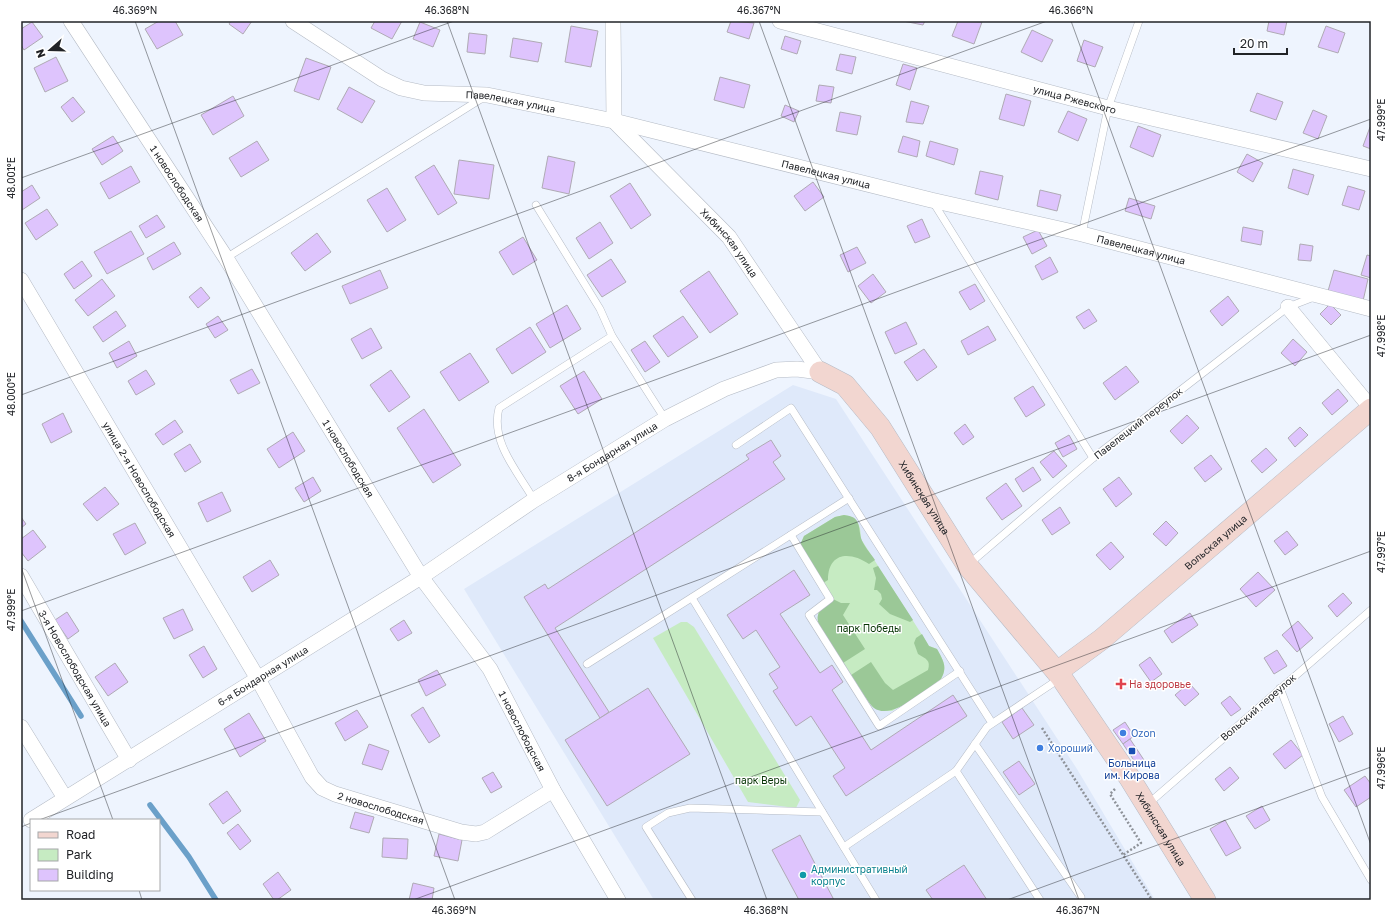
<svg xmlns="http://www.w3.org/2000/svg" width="1392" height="921" font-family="'Golos Text',sans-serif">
<rect width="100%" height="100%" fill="#eef4fe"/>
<polygon fill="#dfe9fa" points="793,385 836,399 1077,769 1155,900 654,900 464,589"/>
<g fill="#c6ebc2">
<path d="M844 515C858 517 861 526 861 539L929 646 937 649C943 660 948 667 941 679L892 711H883L874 708 819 627 818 613 833 599 800 545 804 536 835 517Z"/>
<polygon points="681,622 687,622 694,627 800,800 796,808 748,802 653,638"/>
</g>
<g fill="#9bc897">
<path d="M844 515C861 517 858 525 861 538 863 545 871 554 875 560L869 564C850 551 828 552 828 580L823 583 800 545 804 536 835 517Z"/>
<polygon points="878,566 913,620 910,622 890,614 879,604 882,599 881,594 877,590 874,590 876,578 873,568"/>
<path d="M833 599 841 603H850L843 615 865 649 843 663C837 653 814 626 818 615 820 608 827 604 833 599Z"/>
<path d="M922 634 929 646 937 649C943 660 948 667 941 679 927 689 892 721 874 708 867 702 857 683 851 675L871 662 885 683 893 690 928 670C931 660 926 659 918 654L914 643 916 638Z"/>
</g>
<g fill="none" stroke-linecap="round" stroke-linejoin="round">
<g stroke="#6ba0c9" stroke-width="5.5">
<polyline points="21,621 81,716"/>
<polyline points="150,805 189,857 216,900"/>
</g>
</g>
<g fill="#dec4fd" stroke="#afaab4">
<polygon points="159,21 175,21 183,35 157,49 145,29"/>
<polygon points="231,21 252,21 243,34 229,24"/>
<polygon points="375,21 402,21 392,39 371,28"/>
<polygon points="731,21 754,23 749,39 727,32"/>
<polygon points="903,21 925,21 923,25"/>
<polygon points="958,21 982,22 974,44 952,36"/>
<polygon points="1269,21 1287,21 1284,35 1267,31"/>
<polygon points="32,22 43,37 24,50 21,45 21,29"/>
<polygon points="420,22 440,30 433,47 413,39"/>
<polygon points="571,26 598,31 591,67 565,62"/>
<polygon points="1326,26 1345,33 1338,53 1318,47"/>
<polygon points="1032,30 1053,40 1042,62 1021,52"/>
<polygon points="469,33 487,35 485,54 467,52"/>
<polygon points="785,36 801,41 797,54 781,49"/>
<polygon points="513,38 542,43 538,62 510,57"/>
<polygon points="1084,40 1103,47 1095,67 1077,61"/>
<polygon points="840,54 856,57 852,74 836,70"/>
<polygon points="56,57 68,81 45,92 34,68"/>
<polygon points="306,58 331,67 319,100 294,91"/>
<polygon points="903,64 917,68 910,90 896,85"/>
<polygon points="720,77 750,85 744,108 714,100"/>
<polygon points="819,85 834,87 831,103 816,101"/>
<polygon points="349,87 375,101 362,123 337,109"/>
<polygon points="1257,93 1283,102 1276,120 1250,111"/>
<polygon points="1006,94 1031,101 1024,126 999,119"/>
<polygon points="233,96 244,116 213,135 201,115"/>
<polygon points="73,97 85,112 72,122 61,107"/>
<polygon points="911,101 929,106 923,124 906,122"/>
<polygon points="785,105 799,111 794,122 781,116"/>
<polygon points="1313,110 1327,116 1318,139 1303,133"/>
<polygon points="1068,111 1087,119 1078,141 1058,132"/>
<polygon points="840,112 861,116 857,135 836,131"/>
<polygon points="1138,126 1161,135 1153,157 1130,147"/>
<polygon points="1370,127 1371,127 1371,149 1363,146"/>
<polygon points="113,136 123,151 102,165 92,149"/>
<polygon points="903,136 920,141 917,157 898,152"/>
<polygon points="257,141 269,160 241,177 229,158"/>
<polygon points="930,141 958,149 954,165 926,156"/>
<polygon points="1247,154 1263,163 1253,182 1237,172"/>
<polygon points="548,156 575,162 569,194 542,188"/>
<polygon points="459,160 494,165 489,199 454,194"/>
<polygon points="434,165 457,203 438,215 415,177"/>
<polygon points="131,166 140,182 109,199 100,183"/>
<polygon points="1293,169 1314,175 1308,195 1288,188"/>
<polygon points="980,171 1003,176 998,200 975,194"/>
<polygon points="813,182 824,197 805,211 794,196"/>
<polygon points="630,183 651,215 631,229 610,196"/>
<polygon points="32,185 40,198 22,210 21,192"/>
<polygon points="1348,186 1365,191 1359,210 1342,205"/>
<polygon points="387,188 406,220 387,232 367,200"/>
<polygon points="1040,190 1061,195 1057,211 1037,206"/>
<polygon points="1129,198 1155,206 1151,219 1125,211"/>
<polygon points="47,209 58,225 36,240 25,223"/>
<polygon points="157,215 165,227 146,238 139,226"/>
<polygon points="922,219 930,237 915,243 907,226"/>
<polygon points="600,222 613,243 589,259 576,238"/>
<polygon points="1243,227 1263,231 1261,245 1241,241"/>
<polygon points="1038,230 1047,246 1032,254 1023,237"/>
<polygon points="131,231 144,254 107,274 94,252"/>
<polygon points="317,233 331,252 305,271 291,253"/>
<polygon points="523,237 537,260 513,275 499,252"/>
<polygon points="174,242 181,254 153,270 147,258"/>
<polygon points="1300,244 1313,246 1311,261 1298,260"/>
<polygon points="857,247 866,263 848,272 840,255"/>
<polygon points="1367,255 1371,256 1371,278 1361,275"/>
<polygon points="1050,257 1058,272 1042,280 1035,266"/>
<polygon points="611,259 626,282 602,297 587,275"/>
<polygon points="82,261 92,276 74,289 64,274"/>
<polygon points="380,270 388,288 350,304 342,286"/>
<polygon points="1334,270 1368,279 1363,301 1328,291"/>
<polygon points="709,271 738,314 710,333 680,291"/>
<polygon points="873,274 886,292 871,303 858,286"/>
<polygon points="102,279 115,296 88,316 75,300"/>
<polygon points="975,284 985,301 970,310 959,292"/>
<polygon points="201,287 210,298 198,308 189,297"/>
<polygon points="1228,296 1239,311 1222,326 1210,311"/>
<polygon points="1330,304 1341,315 1331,325 1320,314"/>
<polygon points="567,305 581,329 550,348 536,324"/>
<polygon points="1089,309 1097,321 1084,329 1076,317"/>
<polygon points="116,311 126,326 103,342 93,327"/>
<polygon points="218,316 228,330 215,338 206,324"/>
<polygon points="683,316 698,337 668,357 653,336"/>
<polygon points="906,322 917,344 895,354 885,332"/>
<polygon points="988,326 996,340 968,355 961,341"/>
<polygon points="530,327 546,352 512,374 496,349"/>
<polygon points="371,328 382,348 362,359 351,339"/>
<polygon points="1293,339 1307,352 1295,366 1281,353"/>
<polygon points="129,341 137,356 117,368 109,353"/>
<polygon points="645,341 660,362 645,372 631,350"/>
<polygon points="924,349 937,367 917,381 904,362"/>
<polygon points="470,353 489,382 459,401 440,372"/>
<polygon points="1126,366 1139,382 1115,400 1103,383"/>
<polygon points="252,369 260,383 238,394 230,380"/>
<polygon points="146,370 155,384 136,395 128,381"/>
<polygon points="391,370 410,397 389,412 370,385"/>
<polygon points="584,371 602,399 578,414 560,386"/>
<polygon points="1033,386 1045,405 1026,417 1014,398"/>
<polygon points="1338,389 1348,401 1332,415 1322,403"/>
<polygon points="424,409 461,465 433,483 397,428"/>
<polygon points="63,413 72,432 51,443 42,424"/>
<polygon points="1187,415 1199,428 1182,444 1170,431"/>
<polygon points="175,420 183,432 163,445 155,434"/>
<polygon points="965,424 974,437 963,445 954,433"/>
<polygon points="1300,427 1308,435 1295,447 1288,438"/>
<polygon points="293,432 305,451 279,468 267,449"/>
<polygon points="1069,435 1077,449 1063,457 1055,443"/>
<polygon points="771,440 781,456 773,462 785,479 555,628 609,712 600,718 524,597 545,584 548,589 749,459 746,455"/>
<polygon points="190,444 201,462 185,472 174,454"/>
<polygon points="1266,448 1277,460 1262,473 1251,461"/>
<polygon points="1054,451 1067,466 1053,478 1040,462"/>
<polygon points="1211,455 1222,469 1205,482 1194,468"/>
<polygon points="1033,467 1041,480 1023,492 1015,479"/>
<polygon points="313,477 321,491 304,502 295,488"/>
<polygon points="1119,477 1132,494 1116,507 1103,489"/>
<polygon points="1006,483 1022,506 1002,520 986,498"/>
<polygon points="105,487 119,504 97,521 83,504"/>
<polygon points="222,492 231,511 207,522 198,503"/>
<polygon points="1060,507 1070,523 1052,535 1042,520"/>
<polygon points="21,517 26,524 21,528"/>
<polygon points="1166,521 1178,533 1166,546 1153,534"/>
<polygon points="135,523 146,543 125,555 113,534"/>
<polygon points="33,530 46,547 28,561 21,552 21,539"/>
<polygon points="1287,531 1298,545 1285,555 1274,541"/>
<polygon points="1111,542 1124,557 1110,570 1096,555"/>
<polygon points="270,560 279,575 252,592 243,577"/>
<polygon points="794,570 810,595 780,614 820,673 832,665 843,682 832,690 871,750 953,695 967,716 846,796 833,776 845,768 811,716 796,726 773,691 778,688 769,674 780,667 756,630 743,639 727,615"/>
<polygon points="1258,572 1275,590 1256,607 1240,589"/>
<polygon points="1343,593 1352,603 1337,617 1328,606"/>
<polygon points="183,609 193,630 174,639 163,618"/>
<polygon points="67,612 79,631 68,639 55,620"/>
<polygon points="1190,613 1198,625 1172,643 1164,631"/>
<polygon points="404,620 412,633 398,641 390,629"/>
<polygon points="1298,621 1313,638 1297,652 1282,635"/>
<polygon points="204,646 217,669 203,678 189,655"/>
<polygon points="1277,650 1287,666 1274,674 1264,658"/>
<polygon points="1150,657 1162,674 1151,682 1139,665"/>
<polygon points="115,663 128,682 108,696 95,677"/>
<polygon points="437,670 446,685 426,696 418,680"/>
<polygon points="1189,683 1199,694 1185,706 1175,695"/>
<polygon points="648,688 690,754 607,806 565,740"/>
<polygon points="1230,696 1241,709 1231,716 1221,703"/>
<polygon points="423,707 440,736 429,743 411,715"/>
<polygon points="1022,708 1034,725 1013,739 1002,722"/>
<polygon points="357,710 368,727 345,741 335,723"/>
<polygon points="249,713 266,741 240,757 224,729"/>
<polygon points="1343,716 1353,734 1339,742 1329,724"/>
<polygon points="1125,722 1134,736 1123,744 1113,730"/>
<polygon points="1130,739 1144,760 1137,765 1123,744"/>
<polygon points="1291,740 1303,755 1285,769 1273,754"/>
<polygon points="369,744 389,751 382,770 362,764"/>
<polygon points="1019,761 1035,784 1019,795 1003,772"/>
<polygon points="1230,767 1239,778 1224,791 1215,779"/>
<polygon points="493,772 502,787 491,793 482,778"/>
<polygon points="1365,776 1371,784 1371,797 1356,807 1344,790"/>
<polygon points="227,791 241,811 223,824 209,804"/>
<polygon points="1262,806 1270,820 1255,829 1246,816"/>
<polygon points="355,812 374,817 369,833 350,828"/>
<polygon points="1225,820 1241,848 1226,856 1210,829"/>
<polygon points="238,824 251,841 240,850 227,833"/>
<polygon points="439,834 462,840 458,861 434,856"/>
<polygon points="800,835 834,900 799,900 772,850"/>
<polygon points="383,838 408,839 407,859 382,857"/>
<polygon points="964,865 987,900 933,900 926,890"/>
<polygon points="278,872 291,890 277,900 274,900 263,884"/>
<polygon points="413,883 434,888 432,900 409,900"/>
</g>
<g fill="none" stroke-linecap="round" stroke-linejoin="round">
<defs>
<g id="lane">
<polyline points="933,202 1093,458"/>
<polyline points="536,205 600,309 612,336"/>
<polyline points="1082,234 1108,108 1139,21"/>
<polyline points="226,258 484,97"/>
<polyline points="736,445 791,408 992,723"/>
<path d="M534 500C518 472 490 442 499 408L612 336 665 419"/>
<polyline points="791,535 830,599 809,615 879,726 960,671"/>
<polyline points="969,564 1093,458 1288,307 1314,297"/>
<polyline points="692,598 876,900"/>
<polyline points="587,664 849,498"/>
<polyline points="1280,688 1322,797 1371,880"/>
<polyline points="975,744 1081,897"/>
<polyline points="956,771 1040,900"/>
<polyline points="1148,804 1371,610"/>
<polyline points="844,847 956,771 987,727 1059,679"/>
<polyline points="692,900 646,827 668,813 690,808 822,812"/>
</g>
<g id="street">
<path id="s1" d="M71 21 226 258 421 577 490 669 553 790 618 900"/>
<path id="s2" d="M293 21 382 79 401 88 424 93 487 95 614 121 931 200 1082 234 1371 309"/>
<path id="s3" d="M613 21 614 121 729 237 820 372"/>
<path id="s4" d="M780 21 1108 108 1371 169"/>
<path id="s5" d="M21 280 258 679 312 777 322 788 335 794 461 832 476 834 485 832 553 790"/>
<polyline points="1288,307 1371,408"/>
<path id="s6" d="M21 576 129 760"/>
<polyline points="21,727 65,798"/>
<path id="s7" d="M31 820 421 577 534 500 665 419 724 389 776 370 797 369 820 372"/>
</g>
<g id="secondary">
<path id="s8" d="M820 372 845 385 880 427 967 565 1061 677 1129 777 1205 900"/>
<path id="s9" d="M1057 672 1102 639 1371 409"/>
</g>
</defs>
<use href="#lane" stroke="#b5bbc5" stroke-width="8"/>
<use href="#street" stroke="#b5bbc5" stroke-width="16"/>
<use href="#secondary" stroke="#b5bbc5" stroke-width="22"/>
<g stroke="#8e9299" stroke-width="2.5" stroke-dasharray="2 2" stroke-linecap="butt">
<polyline points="1042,728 1152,900"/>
<polyline points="1115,789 1110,794 1141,843 1123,855"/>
</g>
<use href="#lane" stroke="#fff" stroke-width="7"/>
<use href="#street" stroke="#fff" stroke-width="15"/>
<use href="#secondary" stroke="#f2d6d0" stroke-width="21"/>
</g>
<path fill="none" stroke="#212327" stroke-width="1" stroke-opacity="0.45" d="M135 21 455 900M447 21 767 900M759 21 1079 900M1071 21 1371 845M21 178 454 21M21 395 1047 21M21 567 113 820M21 611 1371 119M39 820 1371 335M21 827 31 823M139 890 142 900M413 900 1371 551M1007 900 1371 767"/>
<path fill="#e0444e" stroke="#fff" stroke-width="1.5" d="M1119 678h4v4h4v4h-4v4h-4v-4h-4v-4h4z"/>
<g fill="#3f7fe0" stroke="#fff" stroke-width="1.5">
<circle cx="1123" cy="733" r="4"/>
<circle cx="1040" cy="748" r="4"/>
</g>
<rect fill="#1a4fb4" stroke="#fff" stroke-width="1.5" x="1128" y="747" width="8" height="8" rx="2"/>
<circle fill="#0f9aa8" stroke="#fff" stroke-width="1.5" cx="803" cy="875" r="4"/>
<g text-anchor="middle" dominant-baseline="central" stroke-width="3" stroke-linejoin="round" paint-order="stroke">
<g font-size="10" fill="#212327" stroke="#fff">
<text stroke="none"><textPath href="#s4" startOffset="305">улица Ржевского</textPath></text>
<text stroke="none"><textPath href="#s2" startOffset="238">Павелецкая улица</textPath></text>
<text stroke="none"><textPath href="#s2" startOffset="562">Павелецкая улица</textPath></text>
<text stroke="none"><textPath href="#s1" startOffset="194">1 новослободская</textPath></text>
<text stroke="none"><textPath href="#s3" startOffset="268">Хибинская улица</textPath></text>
<text stroke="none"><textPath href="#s2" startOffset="886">Павелецкая улица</textPath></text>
<text transform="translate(1138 423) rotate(-38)">Павелецкий переулок</text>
<text stroke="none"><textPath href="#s7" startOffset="688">8-я Бондарная улица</textPath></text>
<text stroke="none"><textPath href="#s1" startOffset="518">1 новослободская</textPath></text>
<text stroke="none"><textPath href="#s5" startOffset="232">улица 2-я Новослободская</textPath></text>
<text stroke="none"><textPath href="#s8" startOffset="166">Хибинская улица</textPath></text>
<text stroke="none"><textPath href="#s9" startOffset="205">Вольская улица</textPath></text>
<text stroke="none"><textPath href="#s6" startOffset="107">3-я Новослободская улица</textPath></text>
<text stroke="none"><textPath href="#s7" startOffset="273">6-я Бондарная улица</textPath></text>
<text transform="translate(1258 707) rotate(-41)">Вольский переулок</text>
<text stroke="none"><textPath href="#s1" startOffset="842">1 новослободская</textPath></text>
<text stroke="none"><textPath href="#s5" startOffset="653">2 новослободская</textPath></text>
<text stroke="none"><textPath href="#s8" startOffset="574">Хибинская улица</textPath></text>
</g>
<g font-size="10" fill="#053403" stroke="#fff">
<text x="869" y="628">парк Победы</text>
<text x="761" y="780">парк Веры</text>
</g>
<g font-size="10" fill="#be3a42" stroke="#fff" text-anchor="start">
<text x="1129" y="684">На здоровье</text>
</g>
<g font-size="10" fill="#366cbe" stroke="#fff" text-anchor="start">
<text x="1131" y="733">Ozon</text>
<text x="1048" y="748">Хороший</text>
</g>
<g font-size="10" fill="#164399" stroke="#fff">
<text x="1132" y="763">Больница<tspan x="1132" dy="12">им. Кирова</tspan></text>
</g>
<g font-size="10" fill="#0d838f" stroke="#fff" text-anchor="start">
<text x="811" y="869">Административный<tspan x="811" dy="12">корпус</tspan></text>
</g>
</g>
<rect width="1392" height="921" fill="none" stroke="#ffffff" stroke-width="44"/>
<rect x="30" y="819" width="130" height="72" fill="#ffffff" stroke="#a6a7a9"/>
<rect x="38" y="832" width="20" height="6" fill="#f2d6d0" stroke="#a6a7a9"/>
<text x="66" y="839" font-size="12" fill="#212327">Road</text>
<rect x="38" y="849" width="20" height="12" fill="#c6ebc2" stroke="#a6a7a9"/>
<text x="66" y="859" font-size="12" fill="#212327">Park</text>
<rect x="38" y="869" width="20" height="12" fill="#dec4fd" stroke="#a6a7a9"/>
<text x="66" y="879" font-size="12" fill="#212327">Building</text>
<g transform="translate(50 50) rotate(250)" stroke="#ffffff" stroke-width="3" paint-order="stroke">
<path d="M0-3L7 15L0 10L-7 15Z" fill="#212327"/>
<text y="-6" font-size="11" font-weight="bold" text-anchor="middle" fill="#212327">N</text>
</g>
<path d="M1234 48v6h53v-6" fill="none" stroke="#212327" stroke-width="2"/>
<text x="1240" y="48" font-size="12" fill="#212327" stroke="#ffffff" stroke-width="3" paint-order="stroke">20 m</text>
<rect x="22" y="22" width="1348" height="877" fill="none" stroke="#212327" stroke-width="1.5"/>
<g font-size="10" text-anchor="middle" fill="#212327">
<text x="135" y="14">46.369°N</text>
<text x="447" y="14">46.368°N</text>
<text x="759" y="14">46.367°N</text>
<text x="1071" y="14">46.366°N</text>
<text transform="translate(1381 120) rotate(-90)" y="4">47.999°E</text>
<text transform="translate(11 178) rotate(-90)" y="4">48.001°E</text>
<text transform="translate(1381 336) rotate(-90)" y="4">47.998°E</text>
<text transform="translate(11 394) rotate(-90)" y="4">48.000°E</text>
<text transform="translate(1381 552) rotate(-90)" y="4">47.997°E</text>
<text transform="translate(11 610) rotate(-90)" y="4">47.999°E</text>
<text transform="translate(1381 768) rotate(-90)" y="4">47.996°E</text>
<text x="454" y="914">46.369°N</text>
<text x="766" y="914">46.368°N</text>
<text x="1078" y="914">46.367°N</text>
</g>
</svg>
